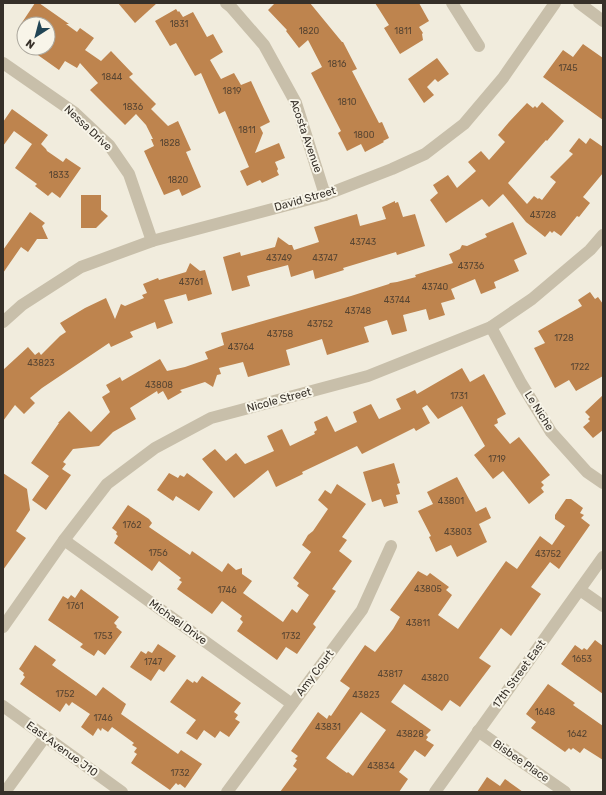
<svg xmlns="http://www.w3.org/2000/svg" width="606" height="795" font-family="Rubik,sans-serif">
<rect width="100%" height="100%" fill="#f1ecdd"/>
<g fill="#be844e" fill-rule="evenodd">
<polygon points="35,3 39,3 69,24 66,24 77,32 80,28 94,38 85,50 101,61 111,51 133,74 129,77 156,104 151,109 168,126 178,121 191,150 186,152 201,187 182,196 179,189 164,195 144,151 154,146 151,139 153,139 146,125 136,114 125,125 90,90 98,83 80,63 77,68 65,61 59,70 28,48 48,48 48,24 21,24"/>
<polygon points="118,3 157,3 135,23"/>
<polygon points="275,3 310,3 342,42 343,42 357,69 352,71 379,123 382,122 389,138 383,141 384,142 365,152 361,144 347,151 338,133 341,131 311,73 322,67 308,40 299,48 286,31 287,30 268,10"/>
<polygon points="375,3 419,3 429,21 419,27 423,33 422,34 423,40 400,54 384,28 389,25"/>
<polygon points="176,9 178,12 179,11 183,17 193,12 207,37 213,34 223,52 210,60 221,79 234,73 241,85 251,81 270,122 260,127 263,133 255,153 279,143 285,158 275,162 278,169 277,171 279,175 262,183 260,180 247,186 240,171 249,167 225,111 219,114 201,73 195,76 176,43 170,46 155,21"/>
<polygon points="583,44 603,58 603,120 543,77 563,50 573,57"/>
<polygon points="437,58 449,74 438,82 435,79 427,87 434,95 424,103 408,79"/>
<polygon points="542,102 564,121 547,141 546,140 508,183 527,204 534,196 538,199 539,198 542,200 556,182 550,177 573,154 569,151 579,138 586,144 590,138 603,147 603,173 583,197 590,203 579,217 577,216 561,236 554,231 552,233 550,231 545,237 526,222 503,194 489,207 482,199 446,223 430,200 438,193 433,185 448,175 457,188 476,171 468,162 481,151 489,160 505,142 498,135 509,122 527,103 533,108 535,106 537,108"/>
<polygon points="12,109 48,135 41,144 46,149 47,151 63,162 66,158 81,168 60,198 52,192 48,196 35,186 37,184 15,168 32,144 14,131 3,146 3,122"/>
<polygon points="81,195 101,195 101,210 108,216 96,228 81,228"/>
<polygon points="395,201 395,203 398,202 403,217 415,214 425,246 397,255 396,252 343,268 344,270 315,279 313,270 291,277 288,265 247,276 250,286 232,291 223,257 240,252 241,256 275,247 278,237 289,245 292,245 294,250 319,242 314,227 357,214 360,226 386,219 382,207"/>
<polygon points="30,212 45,223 42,226 48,239 37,239 28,252 21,247 3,273 3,250"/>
<polygon points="513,222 527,254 514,260 519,271 494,282 496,288 481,294 475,279 451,289 455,299 441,303 445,315 429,320 426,309 403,315 407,331 392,335 387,320 364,327 369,342 327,355 322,339 286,350 290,365 248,377 243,362 219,368 221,374 217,375 213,387 205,382 180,390 182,392 168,400 163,391 158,394 157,391 130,408 136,419 113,432 99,446 73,449 63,462 66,464 62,469 71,475 46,510 32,500 49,476 31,463 59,423 58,423 69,411 91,432 110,412 102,397 110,392 106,385 120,377 122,381 160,359 167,371 185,367 208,359 205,352 224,345 221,333 351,296 389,284 390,283 397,282 416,277 415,275 453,263 449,254 460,249 462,245 467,246 487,237 485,234"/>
<polygon points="190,263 200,271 205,270 212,294 188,301 186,294 164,300 173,323 157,329 155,322 130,332 133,337 111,347 109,343 42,388 30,398 35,403 24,414 15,405 3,421 3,370 28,347 35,355 39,352 41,355 60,336 66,332 60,323 85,308 106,298 115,319 121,304 125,306 144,298 142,295 147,293 143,284 158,278 159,280 186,272"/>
<polygon points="590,292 595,299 598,297 603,304 603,376 576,391 569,380 555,388 534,348 545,343 538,331 582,306 578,300"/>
<polygon points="462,368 470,382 484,374 506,414 497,419 498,423 494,425 510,444 519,437 550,475 541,482 544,485 541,488 544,492 529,504 503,471 493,479 474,455 485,446 462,406 438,419 427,405 422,408 430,423 416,431 414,428 362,454 357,446 302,472 303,474 276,487 268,470 234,498 202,459 215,449 226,461 236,453 245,464 274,451 267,436 282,429 290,446 315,434 314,432 317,430 314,422 327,416 335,432 357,422 353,412 371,404 379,419 401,409 396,399 415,390 417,394"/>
<polygon points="603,395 603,430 593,438 583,427 590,421 588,419 590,417 585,412"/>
<polygon points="394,463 400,483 397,484 400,494 396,495 398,503 384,507 381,499 372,502 363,472"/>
<polygon points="3,473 27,489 30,510 16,531 26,538 3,570"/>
<polygon points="169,473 178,478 180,475 184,477 187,473 213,492 199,511 176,496 173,501 157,490"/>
<polygon points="457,477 476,512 486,507 491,518 479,524 487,542 457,557 451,545 436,552 429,537 431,536 418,511 433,504 427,492"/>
<polygon points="337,484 366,504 342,537 347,540 339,551 352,561 332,589 336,591 313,624 316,627 297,654 286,647 277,660 237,631 243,622 240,619 242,616 222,601 212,614 177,589 182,582 179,580 181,578 159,561 152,571 114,543 118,536 116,534 117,532 112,528 128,505 149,519 152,523 149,527 190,555 192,551 222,572 228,563 236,570 242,568 242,574 252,581 243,593 283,622 292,609 297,613 309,595 297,586 299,583 293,578 311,552 302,545 308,535 313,531 328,509 318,500 325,490 331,494"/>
<path d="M566 499H571L583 508 580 513 584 515 581 518 590 525 559 569 550 562 531 587 541 594 511 636 501 628 493 639 479 658 491 666 460 707 450 700 442 711 404 684 391 702 431 730 426 735 428 737 426 740 434 745 425 757 415 750 399 772 408 779 399 792H280L297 769 293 766 297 760 295 759 298 756 291 751 318 712 327 719 329 715 331 716 350 688 340 681 365 645 375 652 393 629 400 617 390 610 418 571 427 576 430 573 449 587 446 590 452 595 438 615 458 629 506 561 517 569 540 536 552 545 565 526 555 519V515ZM361 712 386 730 353 776 348 772 347 773 326 758Z"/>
<polygon points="81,589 119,617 114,623 117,626 116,627 122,632 105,655 98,650 94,656 80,647 83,644 48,620 63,596 68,599 71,595 75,598"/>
<polygon points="595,640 603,646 603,694 561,664 575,645 582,650 584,648 587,650"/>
<polygon points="158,644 176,656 164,672 159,669 151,681 130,667 141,651 146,654 148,651 152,653"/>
<polygon points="35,645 56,660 52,665 96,696 103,687 126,704 121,714 178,754 181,750 202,764 185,788 180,784 178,785 176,783 170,790 131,763 137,754 134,752 137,748 132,745 134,743 112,727 108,732 102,728 101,731 98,728 93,736 81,727 90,714 72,702 69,706 66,703 60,712 20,684 25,677 23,675 24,673 19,669"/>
<polygon points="202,676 241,703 234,712 238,715 235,719 240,722 229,737 220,731 215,738 204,730 197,740 186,733 196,720 170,702 187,679 193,683 194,681 197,683"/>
<polygon points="548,684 575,703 573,705 603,726 603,760 584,748 580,753 573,748 571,750 569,748 565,752 531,728 536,722 526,714"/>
<polygon points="487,777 500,786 505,779 523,792 477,792"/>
</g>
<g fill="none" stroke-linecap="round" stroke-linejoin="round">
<g stroke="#c8bfaa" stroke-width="12">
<polyline points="226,3 231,7 264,45 296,103 325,195"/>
<polyline points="452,3 479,46"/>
<polyline points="579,3 603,21"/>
<polyline points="3,63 75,113 109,145 129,174 152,241"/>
<polyline points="3,322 22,305 81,267 152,241 325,195 392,169 425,154 464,124 503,78 555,3"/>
<polyline points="491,327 521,383 551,432 587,472 603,483"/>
<polyline points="64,540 292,704"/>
<polyline points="580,590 603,606"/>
<polyline points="3,627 64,540 107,484 155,448 211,418 368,376 491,327 532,299 590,250 603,235"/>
<polyline points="3,706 122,792"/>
<polyline points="478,731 565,792"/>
<polyline points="5,792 45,737"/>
<polyline points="227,792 362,610 391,546"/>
<polyline points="435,792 603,557"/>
</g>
</g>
<g text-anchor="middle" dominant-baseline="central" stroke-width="4" stroke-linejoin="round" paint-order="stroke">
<g font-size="9" fill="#584532">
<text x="179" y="24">1831</text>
<text x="309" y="31">1820</text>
<text x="403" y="31">1811</text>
<text x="337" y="64">1816</text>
<text x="568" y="68">1745</text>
<text x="112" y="77">1844</text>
<text x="232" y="91">1819</text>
<text x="347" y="102">1810</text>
<text x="133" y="107">1836</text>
<text x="247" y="130">1811</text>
<text x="364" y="135">1800</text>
<text x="170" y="143">1828</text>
<text x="59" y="175">1833</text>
<text x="178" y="180">1820</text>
<text x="543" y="215">43728</text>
<text x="363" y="242">43743</text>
<text x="279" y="258">43749</text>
<text x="325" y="258">43747</text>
<text x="471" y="266">43736</text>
<text x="191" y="282">43761</text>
<text x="435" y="287">43740</text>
<text x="397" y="300">43744</text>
<text x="358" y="311">43748</text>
<text x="320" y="324">43752</text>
<text x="280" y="334">43758</text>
<text x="564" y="338">1728</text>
<text x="241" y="347">43764</text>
<text x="41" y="363">43823</text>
<text x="580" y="367">1722</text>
<text x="159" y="385">43808</text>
<text x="459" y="396">1731</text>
<text x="497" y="459">1719</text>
<text x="451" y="501">43801</text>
<text x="132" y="525">1762</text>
<text x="458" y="532">43803</text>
<text x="158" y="553">1756</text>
<text x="548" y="554">43752</text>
<text x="428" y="589">43805</text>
<text x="227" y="590">1746</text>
<text x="75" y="606">1761</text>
<text x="418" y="623">43811</text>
<text x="103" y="636">1753</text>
<text x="291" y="636">1732</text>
<text x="582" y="659">1653</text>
<text x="153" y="662">1747</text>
<text x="390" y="674">43817</text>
<text x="435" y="678">43820</text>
<text x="65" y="694">1752</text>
<text x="366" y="695">43823</text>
<text x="545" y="712">1648</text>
<text x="103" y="718">1746</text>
<text x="328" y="727">43831</text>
<text x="410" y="734">43828</text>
<text x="577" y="734">1642</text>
<text x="381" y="766">43834</text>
<text x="180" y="773">1732</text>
</g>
<g font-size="11" fill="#363029" stroke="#f8f5e9">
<text transform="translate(88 128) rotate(43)">Nessa Drive</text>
<text transform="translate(306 136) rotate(71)">Acosta Avenue</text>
<text transform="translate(305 199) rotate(-16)">David Street</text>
<text transform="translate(279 400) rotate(-15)">Nicole Street</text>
<text transform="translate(539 411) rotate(58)">Le Niche</text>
<text transform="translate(178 622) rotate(36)">Michael Drive</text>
<text transform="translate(315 673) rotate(-53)">Amy Court</text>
<text transform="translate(519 674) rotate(-54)">17th Street East</text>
<text transform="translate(62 749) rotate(36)">East Avenue J10</text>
<text transform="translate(521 761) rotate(35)">Bisbee Place</text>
</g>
</g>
<rect width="606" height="795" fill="none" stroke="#363029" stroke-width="8"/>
<g transform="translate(36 36) rotate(216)"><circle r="19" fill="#f8f5e9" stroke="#aaa69c"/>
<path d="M0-3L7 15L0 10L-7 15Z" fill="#214555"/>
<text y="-6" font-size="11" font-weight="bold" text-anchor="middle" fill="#363029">N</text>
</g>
</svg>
